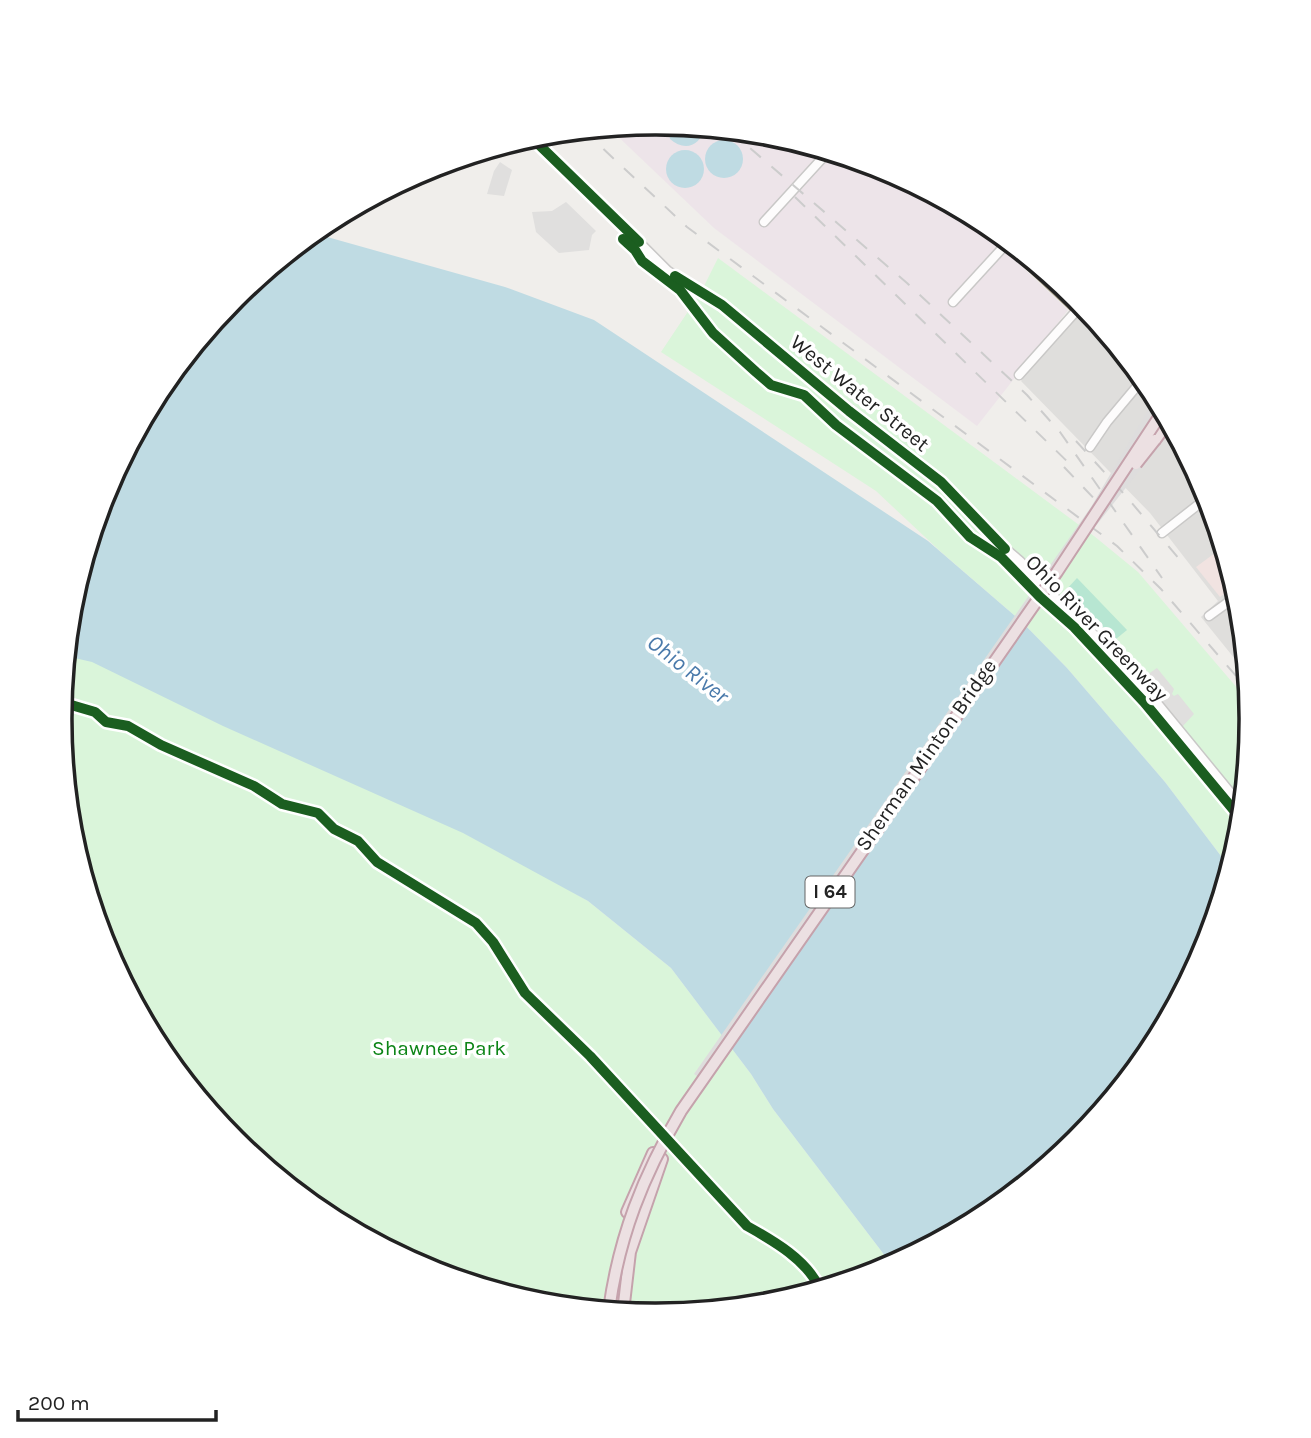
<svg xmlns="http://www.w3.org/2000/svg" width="1311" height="1438" font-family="Karla,sans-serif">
<rect width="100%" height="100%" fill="#f0eeeb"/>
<polygon fill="#dfdedc" points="966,213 987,224 1077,298 1151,388 1206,491 1240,603 1247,674 1201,617 1218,601 1150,513 1021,381 1070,311"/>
<polygon fill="#f1e3e1" points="1223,547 1235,586 1220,597 1196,567"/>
<polygon fill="#ede4e9" points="656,123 772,135 884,169 964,212 1068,310 977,426 714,228 609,128"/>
<g fill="#daf5da">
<polygon points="718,258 1094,536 1138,572 1250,703 1251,719 1240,836 1230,868 1165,782 1067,668 1021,621 941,552 876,491 661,352 701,292"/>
<polygon points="66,652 154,675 327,752 588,901 671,968 751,1074 773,1109 892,1265 883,1270 771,1304 655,1315 539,1303 427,1269 324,1214 234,1140 160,1050 105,947 71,835 60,719"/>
</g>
<polygon fill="#b7e6d2" points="1077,578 1127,630 1111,643 1065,594 1066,590"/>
<g fill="#e0dfde">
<polygon points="500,162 512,170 504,196 487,194 494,171"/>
<polygon points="566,202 596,231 592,235 589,250 559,253 536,232 532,212 552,211"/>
<polygon points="1157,668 1174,689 1172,694 1174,696 1178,694 1194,714 1182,727 1141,679"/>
</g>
<g fill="#bfdbe3">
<path d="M667 124 704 128C701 146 684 152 670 139Z"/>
<circle cx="724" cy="159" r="19"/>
<circle cx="685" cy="169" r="19"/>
<polygon points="313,233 505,287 594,320 928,541 1021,621 1067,668 1165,782 1230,868 1206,947 1151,1050 1077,1141 986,1215 892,1265 773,1109 751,1074 671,968 588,901 463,833 223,726 92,662 66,656 71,602 105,491 160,388 234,297"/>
</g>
<polygon fill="#dedddd" points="1148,410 1169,433 1091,532 706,1082 694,1074 1091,507"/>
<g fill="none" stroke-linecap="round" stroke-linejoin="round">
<defs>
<g id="minor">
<polyline points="764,222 828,152"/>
<polyline points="637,240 668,271 722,305 954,494 993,538 1020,561 1047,590 1126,665 1243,808"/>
<polyline points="953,302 1008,242"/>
<polyline points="1019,375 1078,309"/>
<polyline points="1090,447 1107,422 1143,379"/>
<polyline points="1162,533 1208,497"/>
<polyline points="1209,616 1238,595"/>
</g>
<polyline id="major" points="996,232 1117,346"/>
<g id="highway">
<polyline points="1155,440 1169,421"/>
<polyline points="627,1212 653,1153"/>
<polyline points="623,1312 630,1252 662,1159"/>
</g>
</defs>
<use href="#minor" stroke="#c9c8c7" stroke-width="11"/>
<use href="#major" stroke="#a79c86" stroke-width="13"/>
<use href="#highway" stroke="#c5a2ac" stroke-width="14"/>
<use href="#minor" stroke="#fdfcfc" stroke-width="8"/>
<use href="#major" stroke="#f3ede7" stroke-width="10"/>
<use href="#highway" stroke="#ece0e2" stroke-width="10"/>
<g stroke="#ccc" stroke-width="2" stroke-dasharray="14 14" stroke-linecap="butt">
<polyline points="583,130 687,227 1117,546 1161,589 1249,691"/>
<polyline points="729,130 907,283 1027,395 1060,432 1162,578"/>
<polyline points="795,197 1076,470"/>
<polyline points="1076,441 1125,495 1186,567"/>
<polyline points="1064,467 1103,508"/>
</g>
<defs>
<g id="highway-bridge">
<polyline points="1136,464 1155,440"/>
<path d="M609 1310C619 1236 643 1176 681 1111L1057 572 1163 411"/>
</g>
</defs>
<use href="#highway-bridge" stroke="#c5a2ac" stroke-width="14" stroke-linecap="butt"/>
<use href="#highway-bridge" stroke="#ece0e2" stroke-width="10"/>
<defs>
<g id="cycleway">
<polyline points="531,137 639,242"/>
<polyline points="623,239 635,250 642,261 680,290 713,333 756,372 771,385 804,395 836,425 937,501 970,537 1001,557 1040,597 1074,627 1144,702 1242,820"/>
<polyline points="675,276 722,305 849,411 941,482 1005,549"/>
<path d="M61 702 95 712 106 722 128 726 161 745 254 786 282 804 318 813 334 829 358 841 377 862 476 923 493 942 525 993 590 1056 747 1226C774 1241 807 1260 820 1289"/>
</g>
</defs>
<use href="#cycleway" stroke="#fff" stroke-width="15"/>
<use href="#cycleway" stroke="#1b5e20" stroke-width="10"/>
</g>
<g text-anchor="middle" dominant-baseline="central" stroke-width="7" stroke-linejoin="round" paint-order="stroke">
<rect fill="#fff" stroke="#646464" stroke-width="2" x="805.5" y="876.5" width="49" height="31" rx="5"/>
<g font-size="19" font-weight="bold" fill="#222">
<text x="830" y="892">I 64</text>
</g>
<g font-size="21" fill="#222" stroke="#fff">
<text transform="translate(860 393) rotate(39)">West Water Street</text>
<text transform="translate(1097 628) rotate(46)">Ohio River Greenway</text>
<text transform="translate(926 755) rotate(-55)">Sherman Minton Bridge</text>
</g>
<g font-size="21" fill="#0c8416" stroke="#fff">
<text x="439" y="1048">Shawnee Park</text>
</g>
<g font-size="23" font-style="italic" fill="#4a7aab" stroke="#fff">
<text transform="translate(688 669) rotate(38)">Ohio River</text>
</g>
</g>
<path d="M0 0H1311V1438H0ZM655 135H656A583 583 0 0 1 1239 718V720A583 583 0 0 1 656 1303H655A583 583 0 0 1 72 720V718A583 583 0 0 1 655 135Z" fill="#fff" fill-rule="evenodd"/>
<path fill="none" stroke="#222" stroke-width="3.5" d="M655 135H656A583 583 0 0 1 1239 718V720A583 583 0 0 1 656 1303H655A583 583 0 0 1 72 720V718A583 583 0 0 1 655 135Z"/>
<path d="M18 1410v10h198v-10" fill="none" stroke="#222222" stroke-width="3.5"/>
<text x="28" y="1410" font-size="21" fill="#222222" stroke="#ffffff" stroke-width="5" paint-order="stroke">200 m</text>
</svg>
